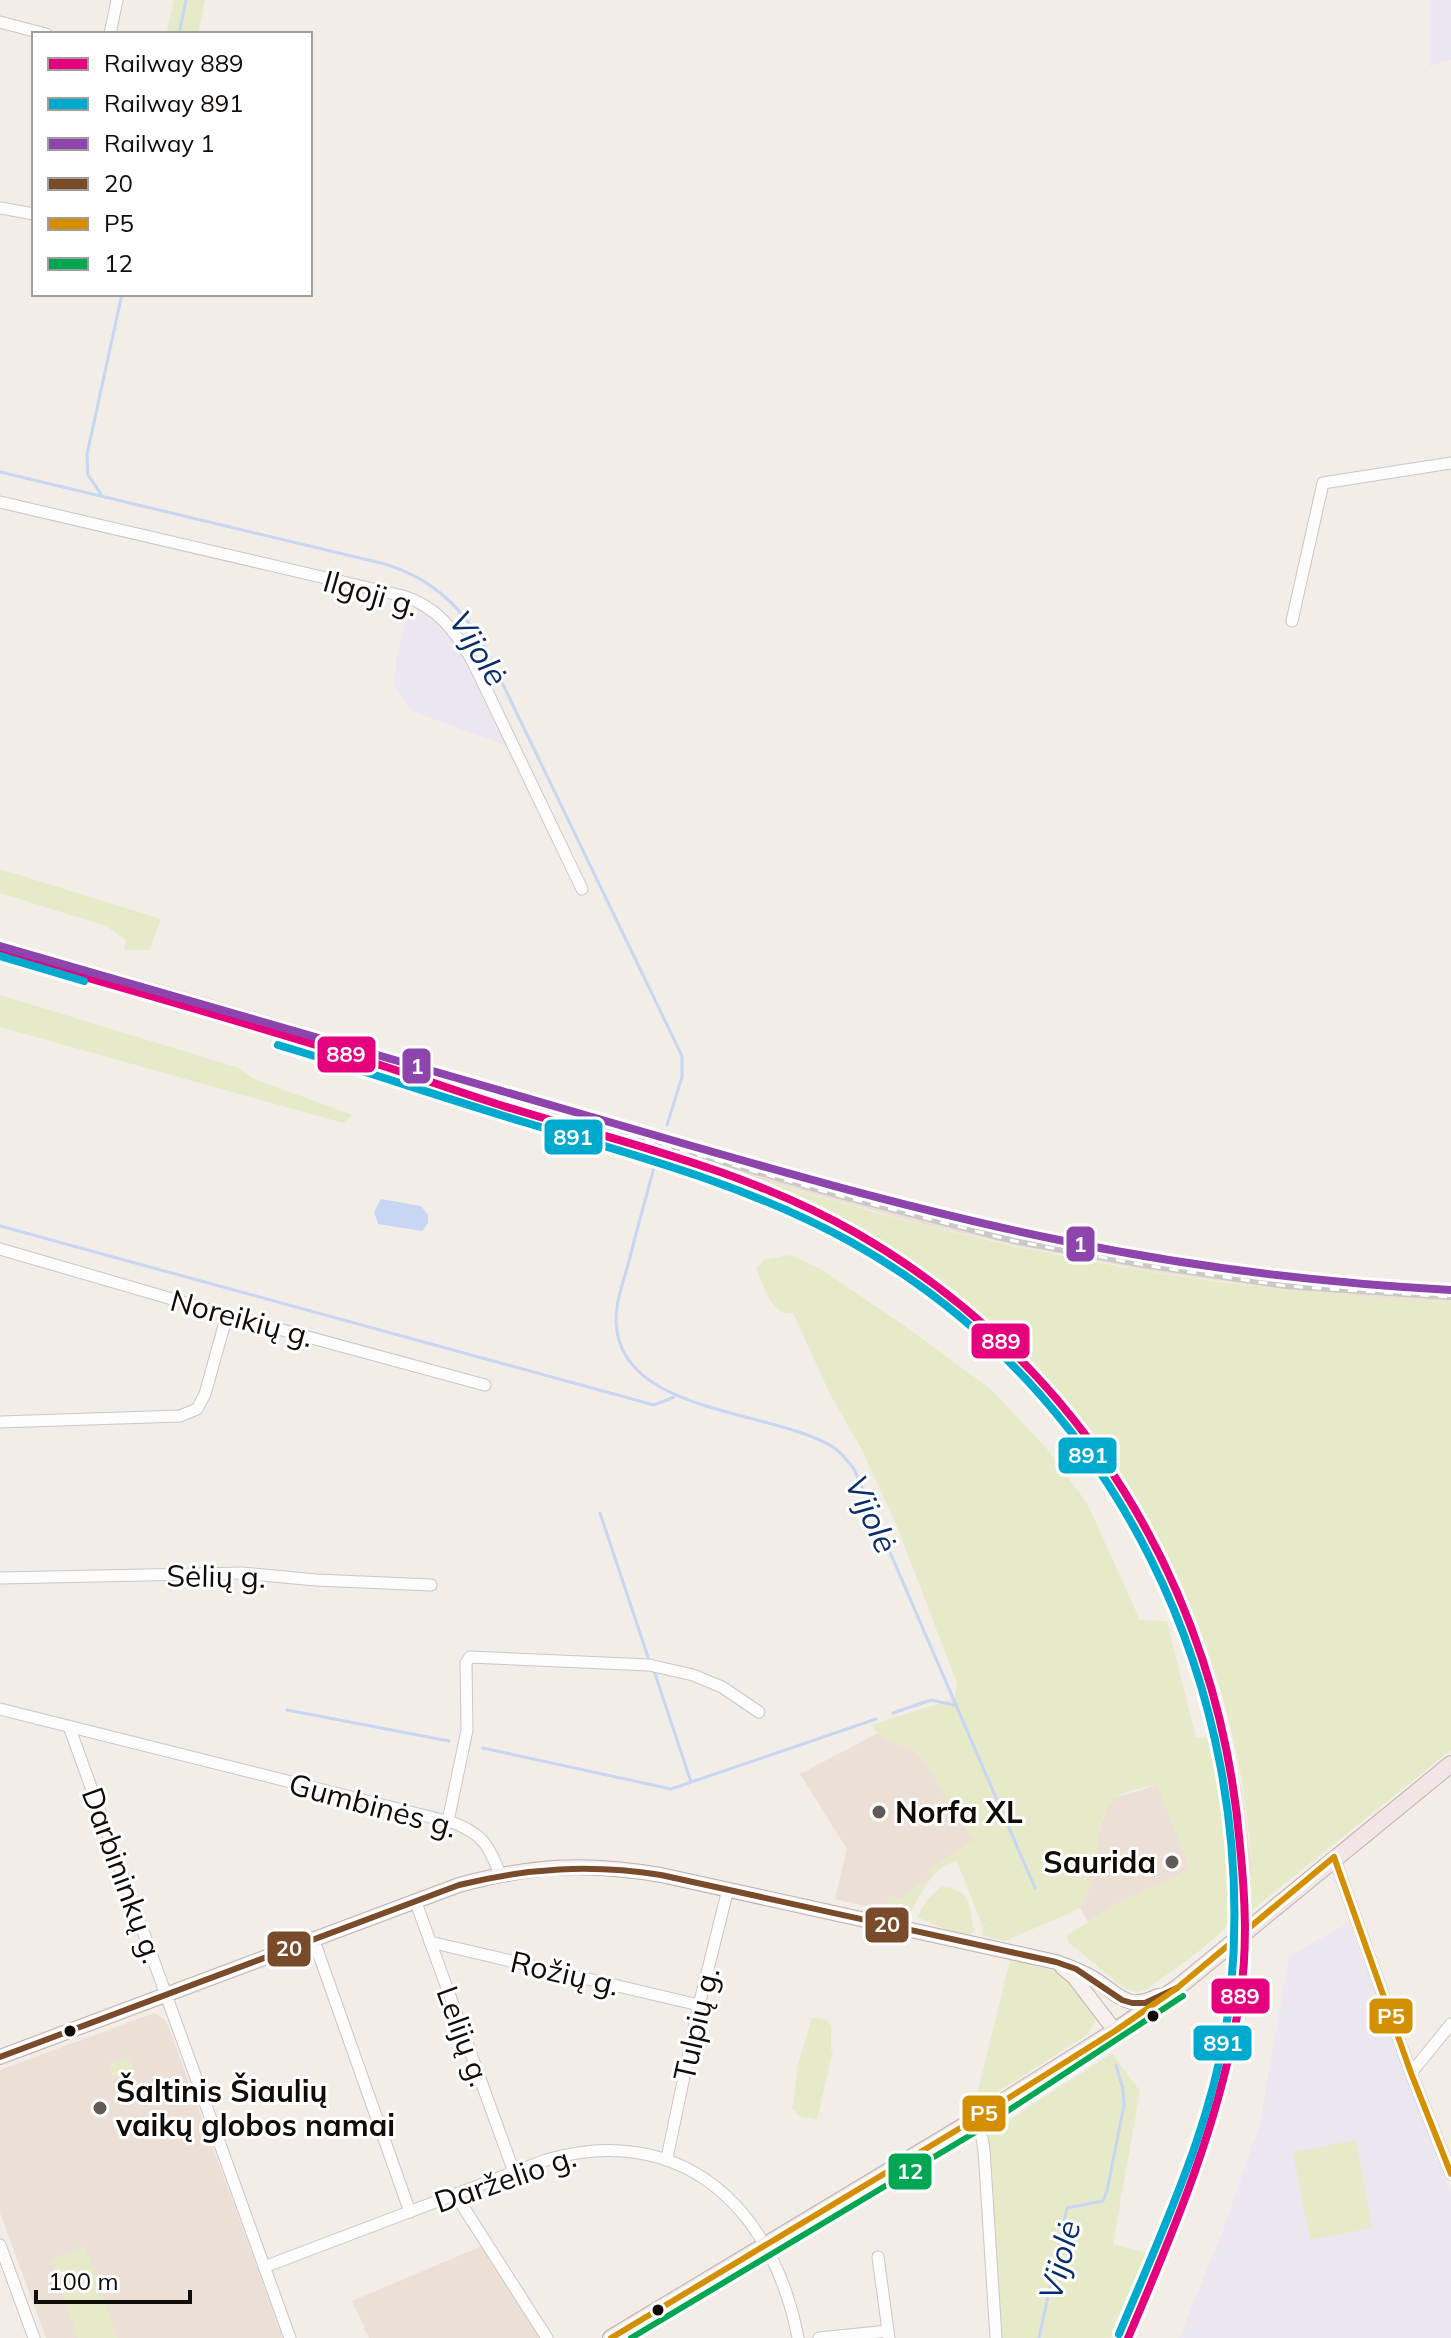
<svg xmlns="http://www.w3.org/2000/svg" width="1451" height="2338" font-family="Mulish,sans-serif">
<rect width="100%" height="100%" fill="#f3ede8"/>
<g fill="#ecdfd5">
<polygon points="0,939 223,1002 835,1184 1015,1227 1151,1252 1286,1273 1451,1286 1451,1301 1405,1300 1287,1290 1150,1271 1014,1245 922,1224 718,1168 761,1184 866,1234 942,1285 981,1316 1018,1350 1081,1419 1112,1461 1137,1500 1168,1558 1193,1613 1214,1669 1242,1790 1251,1863 1252,1910 1240,1920 1240,1863 1234,1793 1207,1673 1188,1618 1162,1562 1131,1505 1076,1425 1015,1357 939,1292 864,1241 832,1224 726,1178 636,1150 413,1092 416,1082 382,1069 0,957"/>
<polygon points="878,1733 885,1740 912,1748 926,1764 974,1840 929,1870 932,1876 900,1899 889,1896 885,1911 835,1899 847,1849 800,1774"/>
<polygon points="1158,1785 1190,1869 1112,1907 1088,1922 1080,1908 1092,1882 1086,1878 1092,1865 1100,1863 1095,1861 1099,1832 1106,1809 1114,1798"/>
<polygon points="1249,1948 1240,2021 1216,2126 1191,2197 1133,2338 1123,2338 1183,2194 1208,2124 1225,2056 1236,1957"/>
<polygon points="154,2013 163,2018 168,2025 283,2338 46,2338 0,2213 0,2070"/>
<polygon points="482,2246 542,2338 369,2338 352,2301"/>
</g>
<g fill="#ece6f0">
<polygon points="1429,0 1451,0 1451,60 1429,66"/>
<polygon points="419,606 436,617 457,642 509,747 415,712 405,703 395,687 396,661 407,613 417,615"/>
<polygon points="1349,1923 1451,2192 1451,2338 1179,2338 1224,2228 1260,2123 1289,1956"/>
</g>
<g fill="#e6eac9">
<polygon points="174,0 205,0 198,34 166,34"/>
<polygon points="0,869 161,919 149,950 124,950 126,940 106,926 0,893"/>
<polygon points="0,995 239,1068 254,1079 353,1115 343,1123 0,1027"/>
<path d="M704 1163C776 1184 848 1206 921 1224 1094 1268 1273 1295 1451 1301V1750L1252 1910C1255 1652 1117 1403 906 1259 844 1216 774 1189 704 1163Z"/>
<path d="M790 1255 819 1268 902 1324 992 1390 1046 1448 1087 1503 1140 1620 1167 1621 1196 1738 1221 1736 1235 1816 1237 1911C1225 1937 1171 1971 1147 1989L1137 1992 1125 1989 1068 1942 1067 1935 1112 1907 1190 1869 1157 1785C1145 1788 1124 1791 1114 1799 1098 1812 1099 1843 1096 1861L1100 1863 1098 1867 1092 1866 1086 1877 1092 1882 1080 1908 1068 1914 1005 1941 983 1936 982 1929 986 1923 982 1925 957 1861C932 1866 921 1894 909 1916L885 1911 889 1896 900 1899 931 1876 928 1870 973 1840 926 1764 912 1748 885 1740 870 1725 954 1699 957 1683 896 1524 861 1448 830 1394 793 1313C772 1318 764 1285 756 1269L763 1260Z"/>
<path d="M941 1887C971 1888 969 1905 974 1931L970 1936 949 1931 917 1917 927 1900Z"/>
<polygon points="1010,1960 1060,1972 1069,1980 1094,2015 1095,2022 1087,2035 974,2107"/>
<polygon points="812,2017 827,2020 831,2027 831,2050 833,2051 817,2120 799,2116 792,2109 798,2065"/>
<polygon points="1112,2053 1140,2091 1113,2244 1147,2253 1111,2338 996,2338 982,2138"/>
<polygon points="130,2057 135,2072 114,2079 108,2064"/>
<polygon points="1356,2140 1372,2228 1310,2240 1293,2152"/>
<polygon points="85,2247 118,2338 78,2338 50,2260"/>
</g>
<polygon fill="#c6d6f3" points="381,1199 421,1206 428,1215 428,1223 422,1231 378,1224 374,1212"/>
<g fill="none" stroke-linecap="round" stroke-linejoin="round">
<g stroke="#c6d6f3" stroke-width="3">
<polyline points="179,34 186,0"/>
<path d="M0 472 385 564C430 578 457 603 482 641L682 1056V1077L667 1125"/>
<polyline points="101,494 88,475 87,454 122,294"/>
<path d="M654 1167C646 1198 637 1229 629 1261 624 1280 616 1300 616 1320 617 1415 773 1409 833 1447 841 1452 848 1461 854 1469L1035 1888"/>
<polyline points="0,1226 654,1405 674,1397"/>
<polyline points="600,1513 648,1657"/>
<polyline points="654,1671 691,1782"/>
<polyline points="287,1710 449,1741"/>
<polyline points="893,1713 931,1700 954,1705"/>
<polyline points="483,1748 671,1789 876,1719"/>
<polyline points="1039,2338 1067,2208 1103,2201 1107,2191 1124,2105 1123,2089 1116,2065"/>
</g>
<defs>
<g id="minor">
<polyline points="0,22 46,34"/>
<polyline points="110,34 117,0"/>
<polyline points="0,208 34,214"/>
<path d="M0 502 403 596C437 606 456 632 473 662L582 889"/>
<polyline points="1292,621 1323,483 1451,463"/>
<polyline points="0,1249 227,1315 485,1385"/>
<polyline points="0,1422 180,1416 197,1409 205,1394 227,1315"/>
<polyline points="0,1578 242,1573 316,1580 431,1585"/>
<path d="M0 1709 454 1823C484 1835 488 1845 500 1874"/>
<polyline points="70,1729 290,2338"/>
<polyline points="448,1821 467,1730 466,1663 470,1657 649,1665 693,1675 722,1687 759,1712"/>
<polyline points="1334,1857 1411,2073 1451,2174"/>
<polyline points="415,1900 514,2172"/>
<polyline points="313,1938 410,2212"/>
<polyline points="430,1942 699,2005"/>
<polyline points="1411,2073 1451,2024"/>
<polyline points="972,2121 982,2138 984,2150 996,2338"/>
<polyline points="667,2158 699,2005 728,1889"/>
<polyline points="455,2194 547,2338"/>
<polyline points="0,2245 34,2338"/>
<polyline points="878,2257 889,2338"/>
<path d="M264 2267 546 2160C683 2121 773 2208 798 2338"/>
<polyline points="819,2338 888,2331"/>
</g>
<g id="major">
<polyline points="1062,1967 1074,1977 1115,2031"/>
<path d="M0 2057 459 1885C533 1865 585 1862 661 1875L1056 1962C1070 1967 1084 1972 1096 1980 1120 1996 1128 2011 1158 1996"/>
</g>
<polyline id="highway" points="611,2338 972,2121 1115,2031 1177,1988 1451,1764"/>
</defs>
<use href="#minor" stroke="#ccc7c4" stroke-width="13"/>
<use href="#major" stroke="#bfb1af" stroke-width="16"/>
<use href="#highway" stroke="#bfb1af" stroke-width="18"/>
<use href="#minor" stroke="#fdfcfc" stroke-width="11"/>
<use href="#major" stroke="#f6f0ef" stroke-width="14"/>
<use href="#highway" stroke="#f1e6e5" stroke-width="16"/>
<defs>
<polyline id="rail" points="317,1045 833,1194 1014,1241 1150,1266 1286,1286 1451,1297"/>
</defs>
<use href="#rail" stroke="#cac8c8" stroke-width="6"/>
<use href="#rail" stroke="#fff" stroke-width="3" stroke-dasharray="9" stroke-linecap="butt"/>
<defs>
<path id="bus-1" d="M0 2057 459 1885C528 1868 591 1864 661 1875L1056 1962 1076 1969 1122 2000 1132 2003H1145L1177 1988"/>
<g id="bus-2">
<polyline points="1334,1857 1411,2073 1451,2174"/>
<polyline points="611,2338 972,2121 1115,2031 1177,1988 1334,1857"/>
</g>
<polyline id="bus-3" points="631,2338 974,2133 1183,1996"/>
</defs>
<use href="#bus-1" stroke="#fff" stroke-width="12"/>
<use href="#bus-2" stroke="#fff" stroke-width="12"/>
<use href="#bus-3" stroke="#fff" stroke-width="12"/>
<use href="#bus-1" stroke="#7a4b2a" stroke-width="6"/>
<use href="#bus-2" stroke="#d48f01" stroke-width="6"/>
<use href="#bus-3" stroke="#00a651" stroke-width="6"/>
<defs>
<path id="rail-1" d="M0 953C119 987 238 1020 355 1057 404 1072 452 1090 500 1105 620 1142 748 1170 858 1234 1081 1363 1219 1590 1240 1846 1245 1896 1248 1947 1240 1998 1222 2117 1175 2228 1128 2338"/>
<g id="rail-2">
<polyline points="0,956 84,981"/>
<path d="M278 1045C362 1070 444 1098 527 1123 637 1156 750 1186 851 1242 1116 1390 1259 1691 1231 1989 1220 2110 1165 2224 1119 2334"/>
</g>
<path id="rail-3" d="M0 946C195 1002 390 1058 585 1115 743 1161 902 1208 1064 1241 1192 1267 1321 1283 1451 1290"/>
</defs>
<use href="#rail-1" stroke="#fff" stroke-width="14"/>
<use href="#rail-2" stroke="#fff" stroke-width="14"/>
<use href="#rail-3" stroke="#fff" stroke-width="14"/>
<use href="#rail-1" stroke="#e5007d" stroke-width="8"/>
<use href="#rail-2" stroke="#00a9ce" stroke-width="8"/>
<use href="#rail-3" stroke="#8e44ad" stroke-width="8"/>
</g>
<g fill="#5f5b57" stroke="#fff" stroke-width="3">
<circle cx="879" cy="1812" r="8"/>
<circle cx="1172" cy="1862" r="8"/>
<circle cx="100" cy="2108" r="8"/>
</g>
<g fill="#100c09" stroke="#fff" stroke-width="3">
<circle cx="1153" cy="2016" r="7"/>
<circle cx="70" cy="2031" r="7"/>
<circle cx="658" cy="2310" r="7"/>
</g>
<g text-anchor="middle" dominant-baseline="central" stroke-width="6" stroke-linejoin="round" paint-order="stroke">
<g font-size="30" fill="#100c09" stroke="#fff">
<text transform="translate(371 593) rotate(16)">Ilgoji g.</text>
<text transform="translate(242 1318) rotate(15)">Noreikių g.</text>
<text transform="translate(216 1576) rotate(1)">Sėlių g.</text>
<text transform="translate(373 1805) rotate(15)">Gumbinės g.</text>
<text transform="translate(123 1875) rotate(70)">Darbininkų g.</text>
<text transform="translate(565 1973) rotate(13)">Rožių g.</text>
<text transform="translate(696 2024) rotate(-77)">Tulpių g.</text>
<text transform="translate(464 2036) rotate(70)">Lelijų g.</text>
<text transform="translate(505 2179) rotate(-19)">Darželio g.</text>
</g>
<g font-size="30" font-weight="bold" fill="#100c09" stroke="#fff" text-anchor="start">
<text x="895" y="1812">Norfa XL</text>
<text x="1156" y="1862" text-anchor="end">Saurida</text>
<text x="116" y="2091">Šaltinis Šiaulių<tspan x="116" dy="34">vaikų globos namai</tspan></text>
</g>
<g font-size="32" font-style="italic" fill="#092e6c" stroke="#fff">
<text transform="translate(479 648) rotate(58)">Vijolė</text>
<text transform="translate(872 1514) rotate(65)">Vijolė</text>
<text transform="translate(1059 2260) rotate(-75)">Vijolė</text>
</g>
</g>
<g stroke="#fff" stroke-width="3">
<rect x="316" y="1035" width="61" height="39" rx="8" fill="#e5007d"/>
<rect x="401" y="1047" width="31" height="38" rx="8" fill="#8e44ad"/>
<rect x="543" y="1118" width="61" height="38" rx="8" fill="#00a9ce"/>
<rect x="1065" y="1225" width="31" height="38" rx="8" fill="#8e44ad"/>
<rect x="970" y="1322" width="61" height="38" rx="8" fill="#e5007d"/>
<rect x="1057" y="1436" width="61" height="39" rx="8" fill="#00a9ce"/>
<rect x="864" y="1906" width="46" height="38" rx="8" fill="#7a4b2a"/>
<rect x="266" y="1930" width="46" height="38" rx="8" fill="#7a4b2a"/>
<rect x="1210" y="1977" width="61" height="38" rx="8" fill="#e5007d"/>
<rect x="1368" y="1997" width="46" height="38" rx="8" fill="#d48f01"/>
<rect x="1192" y="2024" width="61" height="38" rx="8" fill="#00a9ce"/>
<rect x="961" y="2094" width="46" height="39" rx="8" fill="#d48f01"/>
<rect x="887" y="2152" width="46" height="39" rx="8" fill="#00a651"/>
</g>
<g font-size="22" text-anchor="middle" font-weight="bold" fill="#fff">
<text x="346" y="1062">889</text>
<text x="417" y="1074">1</text>
<text x="573" y="1145">891</text>
<text x="1080" y="1252">1</text>
<text x="1001" y="1349">889</text>
<text x="1088" y="1463">891</text>
<text x="887" y="1932">20</text>
<text x="289" y="1956">20</text>
<text x="1240" y="2004">889</text>
<text x="1391" y="2024">P5</text>
<text x="1223" y="2051">891</text>
<text x="984" y="2121">P5</text>
<text x="910" y="2179">12</text>
</g>
<rect x="32" y="32" width="280" height="264" fill="#ffffff" stroke="#9f9e9d" stroke-width="2"/>
<rect x="48" y="58" width="40" height="12" fill="#e5007d" stroke="#9f9e9d" stroke-width="2"/>
<text x="104" y="72" font-size="24" fill="#100c09">Railway 889</text>
<rect x="48" y="98" width="40" height="12" fill="#00a9ce" stroke="#9f9e9d" stroke-width="2"/>
<text x="104" y="112" font-size="24" fill="#100c09">Railway 891</text>
<rect x="48" y="138" width="40" height="12" fill="#8e44ad" stroke="#9f9e9d" stroke-width="2"/>
<text x="104" y="152" font-size="24" fill="#100c09">Railway 1</text>
<rect x="48" y="178" width="40" height="12" fill="#7a4b2a" stroke="#9f9e9d" stroke-width="2"/>
<text x="104" y="192" font-size="24" fill="#100c09">20</text>
<rect x="48" y="218" width="40" height="12" fill="#d48f01" stroke="#9f9e9d" stroke-width="2"/>
<text x="104" y="232" font-size="24" fill="#100c09">P5</text>
<rect x="48" y="258" width="40" height="12" fill="#00a651" stroke="#9f9e9d" stroke-width="2"/>
<text x="104" y="272" font-size="24" fill="#100c09">12</text>
<path d="M36 2290v12h154v-12" fill="none" stroke="#100c09" stroke-width="4"/>
<text x="48" y="2290" font-size="24" fill="#100c09" stroke="#ffffff" stroke-width="6" paint-order="stroke">100 m</text>
</svg>
